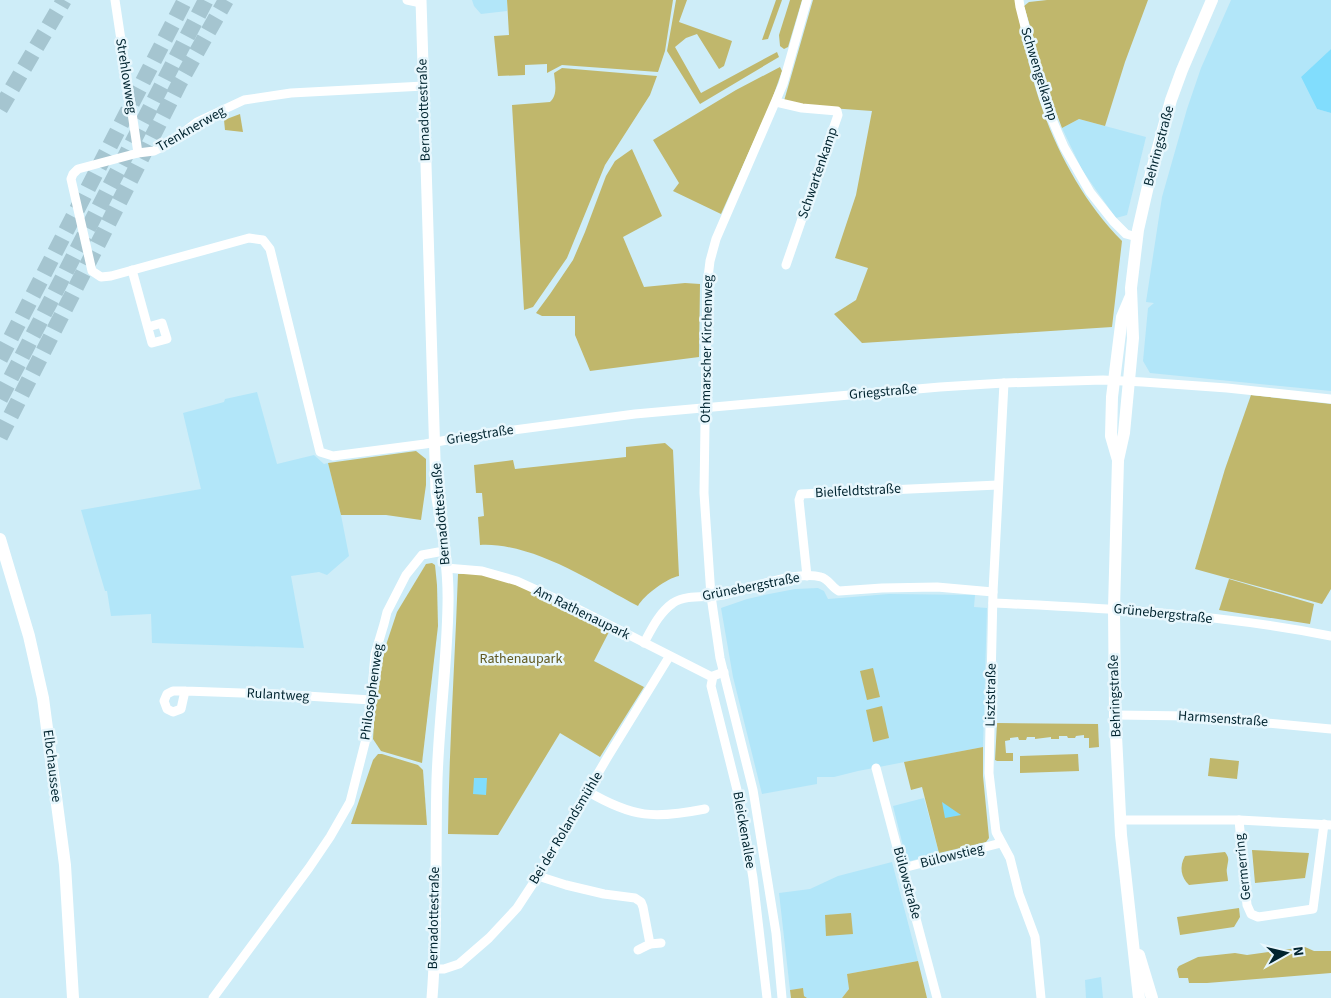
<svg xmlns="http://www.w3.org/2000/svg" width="1331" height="998" font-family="'Source Sans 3',sans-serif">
<rect width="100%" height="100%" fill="#ceedf8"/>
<g fill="#b2e6f9">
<polygon points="472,0 507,0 507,11 481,14 474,6"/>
<polygon points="1231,0 1331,0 1331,49 1301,77 1317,109 1331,113 1331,391 1150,373 1143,361 1148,308 1154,303 1146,302 1162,197 1187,109 1201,68"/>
<polygon points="1079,119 1146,137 1127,215 1116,218 1082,170 1062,128"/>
<polygon points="257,392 277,464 314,455 324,464 328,463 341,515 349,556 327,575 319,572 291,576 304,648 152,643 151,614 111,616 107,591 105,591 81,510 201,489 183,413 224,402 225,399"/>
<polygon points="818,588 824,591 828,599 889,594 975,595 974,607 987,608 983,747 858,771 834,777 817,777 817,784 762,794 733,677 721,608 747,599 769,594 795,589"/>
<polygon points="924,798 939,853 907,862 893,806"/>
<polygon points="892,862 918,961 847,974 849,989 842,998 807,998 804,996 803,988 790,990 779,893 810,889 838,876"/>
<polygon points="1101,977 1103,998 1086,998 1085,980"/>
</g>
<g fill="#c0b76c">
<polygon points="507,0 673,0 665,51 658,72 562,65 547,73 547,64 525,65 525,75 498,76 494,36 509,35"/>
<polygon points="676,0 687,0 679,22 732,41 724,66 719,69 697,34 686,38 675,47 701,93 777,52 779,57 700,104 667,51"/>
<polygon points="776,0 782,0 768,39 762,40"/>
<polygon points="790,0 802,0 788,47 784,49 780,46 779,35"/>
<path d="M813 0H1015C1023 37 1030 75 1043 111 1060 158 1087 206 1122 241L1112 327 862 343 834 314 856 300 868 268 835 258 856 195 872 111 802 106 784 101Z"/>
<polygon points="1047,0 1148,0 1125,62 1105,126 1079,119 1062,128 1042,75 1034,39 1024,6 1029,2"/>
<polygon points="780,67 782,71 770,105 721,214 673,191 679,183 653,140 736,90"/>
<path d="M562 68 657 76 650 95 605 165 567 258 533 307 524 310 512 105 550 102C558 95 555 83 554 73Z"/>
<polygon points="240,114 243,132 225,130 224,120"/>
<polygon points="632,149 662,216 623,237 644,287 685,283 700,284 699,357 590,371 575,335 575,316 542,316 536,313 550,294 573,260 585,232 606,176 615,161"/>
<polygon points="1251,395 1331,404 1331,589 1322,604 1195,569 1225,469"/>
<path d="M665 443 673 450 679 576C667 578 644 595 638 606 592 582 533 542 480 545L478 517 484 516 482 493H476L474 465 513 460 515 469 626 457V447Z"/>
<polygon points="416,451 426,459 426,485 421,520 386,515 341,515 328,463"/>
<polygon points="432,563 435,565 437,585 438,626 422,763 381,751 373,739 376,690 386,645 397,612 426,564"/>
<path d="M458 574H481L501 579 546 597 610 630 594 661 644 687 600 757 560 733 498 835 448 834C449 747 455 661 458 574Z"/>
<polygon points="1229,579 1314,604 1310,624 1219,610"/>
<polygon points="873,668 880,697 867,700 860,671"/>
<polygon points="882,706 889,738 873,742 866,710"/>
<polygon points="997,723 1098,724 1099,747 1089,748 1089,738 1084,738 1084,735 1076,736 1075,738 1068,738 1067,736 1059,736 1059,739 1051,739 1051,737 1035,739 1035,737 1027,737 1026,740 1019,740 1018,737 1010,738 1010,740 1005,741 1006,753 1013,753 1013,761 997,761 995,760"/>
<polygon points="983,747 983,776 989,838 986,842 939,853 922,787 911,790 904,762"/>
<polygon points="378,754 382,754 418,765 423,770 427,825 351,824 373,760"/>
<polygon points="1078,754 1079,771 1020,773 1020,756"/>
<polygon points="1210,758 1239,761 1237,779 1208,776"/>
<polygon points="1252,850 1309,853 1305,878 1255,883"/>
<path d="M1225 852C1230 859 1228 860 1227 868 1226 871 1228 877 1228 881L1189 885C1181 877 1179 867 1185 856Z"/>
<polygon points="1239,908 1240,917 1234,927 1180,935 1177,917"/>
<polygon points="851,913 853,934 826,936 825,915"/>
<polygon points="1305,947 1314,951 1331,951 1331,973 1207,983 1189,983 1188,978 1179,978 1177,969 1179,966 1198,957 1235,953 1247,955"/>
<polygon points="918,961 927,998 842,998 849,989 847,974"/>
<polygon points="803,988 804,996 807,998 791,998 790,990"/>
</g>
<g fill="#81ddfd">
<polygon points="1331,49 1331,113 1317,109 1301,77"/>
<polygon points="474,778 487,778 486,795 473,794"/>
<polygon points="942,802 961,815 945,818"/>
</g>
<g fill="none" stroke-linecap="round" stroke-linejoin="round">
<g stroke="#a5c5d0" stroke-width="16" stroke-dasharray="16 8" stroke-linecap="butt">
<polyline points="0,109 64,0"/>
<polyline points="0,359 185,0"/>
<polyline points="0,399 206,0"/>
<polyline points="0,437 180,82 226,0"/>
</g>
<g stroke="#fff" stroke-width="9">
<polyline points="115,0 138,153"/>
<polyline points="407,0 421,3"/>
<polyline points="1019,0 1020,7 1041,89 1048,110 1064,147 1090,192 1113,221 1126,234 1137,237"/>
<polyline points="424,86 291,93 244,100 197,122 168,144 154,151 138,153 78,169 73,174 71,179 92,271 101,277 111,276 249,238 263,240 270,249 320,452 333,456 425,444 475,435 635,414 940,387 1004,383 1103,380 1143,382 1227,388 1331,399"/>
<polyline points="776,102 802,108 837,111 838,115 786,265"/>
<polyline points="132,270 152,343 167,339 162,323 148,327"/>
<polyline points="1004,383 993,592 989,773 996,832 1010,858 1019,894 1035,937 1041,998"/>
<polyline points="446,568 482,571 517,581 572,606 712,677"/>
<polyline points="807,576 799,500 801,494 998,485"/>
<path d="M993 603C1106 608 1220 614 1331 636"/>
<path d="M644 643C652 628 659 613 673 603 687 594 707 598 723 595 748 589 796 570 821 577 829 579 832 588 839 591L882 588 937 587 993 592"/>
<polyline points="724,672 713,676 711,686 740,802 753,878 767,998"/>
<polyline points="185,691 181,709 173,712 167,709 164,701 167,694 173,691 185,691 274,694 371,700"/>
<polyline points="1115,715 1191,716 1331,729"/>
<polyline points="876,768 937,998"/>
<path d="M587 791C633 818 654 819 705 809"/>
<polyline points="1120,820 1239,820 1331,825"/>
<polyline points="1239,820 1247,905 1251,914 1258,917 1313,909 1324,824"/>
<polyline points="903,868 1001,843"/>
<polyline points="538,876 566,885 604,894 635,898 641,902 643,907 650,944"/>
<polyline points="638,950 650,944 661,943"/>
<polyline points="434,969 444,969 459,964 489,938 517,908 538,876 607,758 669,657"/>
<polyline points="213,998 309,868 330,837 350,802 369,727 375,654 384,624 387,612 406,575 422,555 444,551"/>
<polyline points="782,998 776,933 753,790 720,658 711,596 704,493 707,286 710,261 716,239 783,84 807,0"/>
</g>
<path stroke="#fff" stroke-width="11" d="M421 0 436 492C442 529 449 567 448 605 447 663 439 721 437 779 435 852 438 925 432 998"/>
<g stroke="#fff" stroke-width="12">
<polyline points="1118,460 1111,436 1112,397 1122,317 1130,298"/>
<polyline points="0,539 29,636 43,698 65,865 73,998"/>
<polyline points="1139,955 1152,998"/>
<polyline points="1139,998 1121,835 1115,715 1114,609 1118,460 1124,433 1133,338 1131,288 1138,230 1151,173 1171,100 1182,70 1212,0"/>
</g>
</g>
<g text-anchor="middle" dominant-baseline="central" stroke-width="5" stroke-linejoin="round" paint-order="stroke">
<g font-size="14" fill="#01242f" stroke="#e8f7fd">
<text transform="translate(1039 74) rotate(73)">Schwengelkamp</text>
<text transform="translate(126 76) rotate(81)">Strehlowweg</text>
<text transform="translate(424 110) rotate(-92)">Bernadottestraße</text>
<text transform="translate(191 129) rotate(-30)">Trenknerweg</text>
<text transform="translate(1159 146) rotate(-75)">Behringstraße</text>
<text transform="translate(818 173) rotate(-71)">Schwartenkamp</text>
<text transform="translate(707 349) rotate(-89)">Othmarscher Kirchenweg</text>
<text transform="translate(883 392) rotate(-5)">Griegstraße</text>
<text transform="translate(480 435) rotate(-9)">Griegstraße</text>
<text transform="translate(858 491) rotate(-3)">Bielfeldtstraße</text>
<text transform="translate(441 514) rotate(-95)">Bernadottestraße</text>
<text transform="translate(751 587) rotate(-11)">Grünebergstraße</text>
<text transform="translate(582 613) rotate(26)">Am Rathenaupark</text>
<text transform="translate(1163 614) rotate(6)">Grünebergstraße</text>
<text transform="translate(372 692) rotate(-82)">Philosophenweg</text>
<text transform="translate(278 695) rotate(3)">Rulantweg</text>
<text transform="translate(991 695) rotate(-89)">Lisztstraße</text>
<text transform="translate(1115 696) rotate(-92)">Behringstraße</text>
<text transform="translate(1223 719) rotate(4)">Harmsenstraße</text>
<text transform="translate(52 766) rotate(83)">Elbchaussee</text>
<text transform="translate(566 828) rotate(-59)">Bei der Rolandsmühle</text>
<text transform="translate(744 830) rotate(80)">Bleickenallee</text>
<text transform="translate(952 856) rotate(-14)">Bülowstieg</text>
<text transform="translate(1243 867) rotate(-96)">Germerring</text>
<text transform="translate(907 883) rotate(75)">Bülowstraße</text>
<text transform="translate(434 918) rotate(-89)">Bernadottestraße</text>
</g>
<g font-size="14" fill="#605920" stroke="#e8f7fd">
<text x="521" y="659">Rathenaupark</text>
</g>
</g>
<g transform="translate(1286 953) rotate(82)" stroke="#e8f7fd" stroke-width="4" paint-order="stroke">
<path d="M0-4L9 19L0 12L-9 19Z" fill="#01242f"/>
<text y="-8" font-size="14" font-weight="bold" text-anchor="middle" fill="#01242f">N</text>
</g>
</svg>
